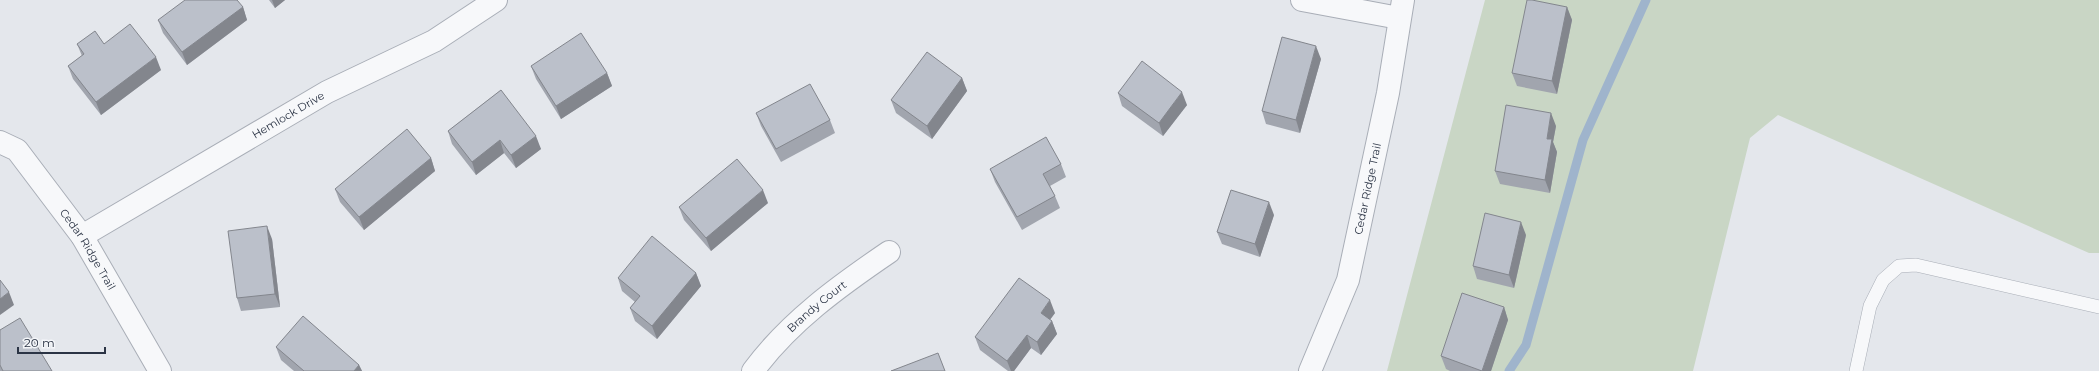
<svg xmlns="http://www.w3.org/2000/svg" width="2099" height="371" font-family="Montserrat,sans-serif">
<rect width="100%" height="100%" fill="#e4e7ec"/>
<polygon fill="#c9d6c5" points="1485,0 2099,0 2099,253 2089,253 1778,115 1750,138 1693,371 1387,371"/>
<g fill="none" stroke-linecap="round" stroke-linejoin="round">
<polyline stroke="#9fb4cc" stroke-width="9" points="1509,371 1526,345 1583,140 1646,0"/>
<defs>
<polyline id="service" points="1856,371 1870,306 1883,280 1899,266 1916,265 2099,307"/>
<g id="minor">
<polyline points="1302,0 1399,18"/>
<path id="s1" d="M0 142 17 150 82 236 160 371"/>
<path id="s2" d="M82 236 327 92 434 41 496 0"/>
<path id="s3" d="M753 371C789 322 839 286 889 252"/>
<path id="s4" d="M1310 371 1348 280 1388 93 1403 0"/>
</g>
</defs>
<use href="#service" stroke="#a9aeb7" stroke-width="14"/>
<use href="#minor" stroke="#a9aeb7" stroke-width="24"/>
<use href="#service" stroke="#f7f8fa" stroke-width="13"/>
<use href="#minor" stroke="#f7f8fa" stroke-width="22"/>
</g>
<g fill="#a1a5ae">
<polygon points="269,0 285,0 275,8"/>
<polygon points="243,7 247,20 187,65 163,33 158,20"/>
<polygon points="1567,7 1572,20 1557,94 1517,86 1512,73"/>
<polygon points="77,44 161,70 101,115 73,79 68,66 82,56"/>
<polygon points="1321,59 1300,133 1266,124 1262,111"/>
<polygon points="531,66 607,73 612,86 561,119 536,79"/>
<polygon points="962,78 967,91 932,139 896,113 891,100"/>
<polygon points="501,90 541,149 516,168 504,153 476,175 452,144 448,131"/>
<polygon points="1118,93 1187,105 1163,136 1122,106"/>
<polygon points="756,113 830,120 835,133 781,162 761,126"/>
<polygon points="1556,126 1553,142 1557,152 1550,193 1500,184 1495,171"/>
<polygon points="431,158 435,171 364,230 340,202 335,189"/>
<polygon points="1061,164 1066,177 1050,186 1055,196 1060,208 1022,230 995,182 990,169"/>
<polygon points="768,203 711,251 684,220 679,207"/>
<polygon points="1274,215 1260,257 1222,244 1217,232"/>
<polygon points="1526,235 1514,288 1477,279 1473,266"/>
<polygon points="272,239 280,307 241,311 237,298"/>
<polygon points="696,273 701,286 657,339 635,321 630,308 635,302 622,291 618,278"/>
<polygon points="1504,307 1508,320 1491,371 1450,371 1446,369 1441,356"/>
<polygon points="1055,313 1050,320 1052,321 1057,334 1041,355 1031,348 1014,371 1008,371 980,350 975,337"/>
<polygon points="0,330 52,371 0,371"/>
<polygon points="276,347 359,365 362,371 294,371 281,360"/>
</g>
<g fill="#83868d">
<polygon points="272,0 285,0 275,8"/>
<polygon points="243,7 247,20 187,65 182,52"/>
<polygon points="1567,7 1572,20 1557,94 1552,81"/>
<polygon points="1316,46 1321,59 1300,133 1296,120"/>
<polygon points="156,57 161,70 101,115 96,102"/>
<polygon points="607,73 612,86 561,119 556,106"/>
<polygon points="962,78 967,91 932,139 927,126"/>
<polygon points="1182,92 1187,105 1163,136 1159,123"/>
<polygon points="1551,113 1556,126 1553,142 1557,152 1550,193 1545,180 1547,139"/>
<polygon points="536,136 541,149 516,168 511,155"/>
<polygon points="500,140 504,153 476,175 472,162"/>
<polygon points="431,158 435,171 364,230 359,217"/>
<polygon points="763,190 768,203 711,251 706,238"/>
<polygon points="1269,202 1274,215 1260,257 1255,244"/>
<polygon points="1521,222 1526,235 1514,288 1509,275"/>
<polygon points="267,226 272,239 280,307 275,294"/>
<polygon points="696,273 701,286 657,339 652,326"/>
<polygon points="9,292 14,305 0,315 0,299"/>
<polygon points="1050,300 1055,313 1045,326 1041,313"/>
<polygon points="1504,307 1508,320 1491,371 1482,371"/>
<polygon points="1052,321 1057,334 1041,355 1037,342"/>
<polygon points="1027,335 1031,348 1014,371 1011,371 1007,361"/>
<polygon points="359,365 362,371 354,371"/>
</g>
<g fill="#bbc0ca" stroke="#83868d">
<polygon points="185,0 237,0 243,7 182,52 158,20"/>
<polygon points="1527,0 1532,0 1567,7 1552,81 1512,73"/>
<polygon points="130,24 156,57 96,102 68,66 84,54 77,44 95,31 104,44"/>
<polygon points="581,33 607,73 556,106 531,66"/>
<polygon points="1282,37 1316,46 1296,120 1262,111"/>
<polygon points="927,52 962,78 927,126 891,100"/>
<polygon points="1142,61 1182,92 1159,123 1118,93"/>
<polygon points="810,84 830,120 776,149 756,113"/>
<polygon points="501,90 536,136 511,155 500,140 472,162 448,131"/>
<polygon points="1506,105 1551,113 1547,139 1552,139 1545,180 1495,171"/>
<polygon points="407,129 431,158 359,217 335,189"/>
<polygon points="1046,137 1061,164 1043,174 1055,196 1017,217 990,169"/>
<polygon points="737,159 763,190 706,238 679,207"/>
<polygon points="1231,190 1269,202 1255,244 1217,232"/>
<polygon points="1485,213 1521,222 1509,275 1473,266"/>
<polygon points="267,226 275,294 237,298 228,231"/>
<polygon points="652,236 696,273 652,326 630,308 640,296 618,278"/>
<polygon points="1019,278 1050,300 1041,313 1052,321 1037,342 1027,335 1007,361 975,337"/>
<polygon points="0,280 9,292 0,299"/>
<polygon points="1462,293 1504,307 1482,371 1441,356"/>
<polygon points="303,316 359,365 354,371 304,371 276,347"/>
<polygon points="20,318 52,371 3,371 0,365 0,330"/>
<polygon points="938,353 945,371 891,371"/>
</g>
<g text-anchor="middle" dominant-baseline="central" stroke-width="3.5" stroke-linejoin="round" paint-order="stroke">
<g font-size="11" fill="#2b3445" stroke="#f4f6f9">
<text stroke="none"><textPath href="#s2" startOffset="239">Hemlock Drive</textPath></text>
<text stroke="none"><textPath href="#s4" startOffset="192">Cedar Ridge Trail</textPath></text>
<text stroke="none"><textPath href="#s1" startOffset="141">Cedar Ridge Trail</textPath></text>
<text stroke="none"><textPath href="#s3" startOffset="91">Brandy Court</textPath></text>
</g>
</g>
<path d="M18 347v6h87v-6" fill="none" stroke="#2b3445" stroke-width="2"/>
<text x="24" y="347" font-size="12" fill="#2b3445" stroke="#f4f6f9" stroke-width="3" paint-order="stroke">20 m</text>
</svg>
